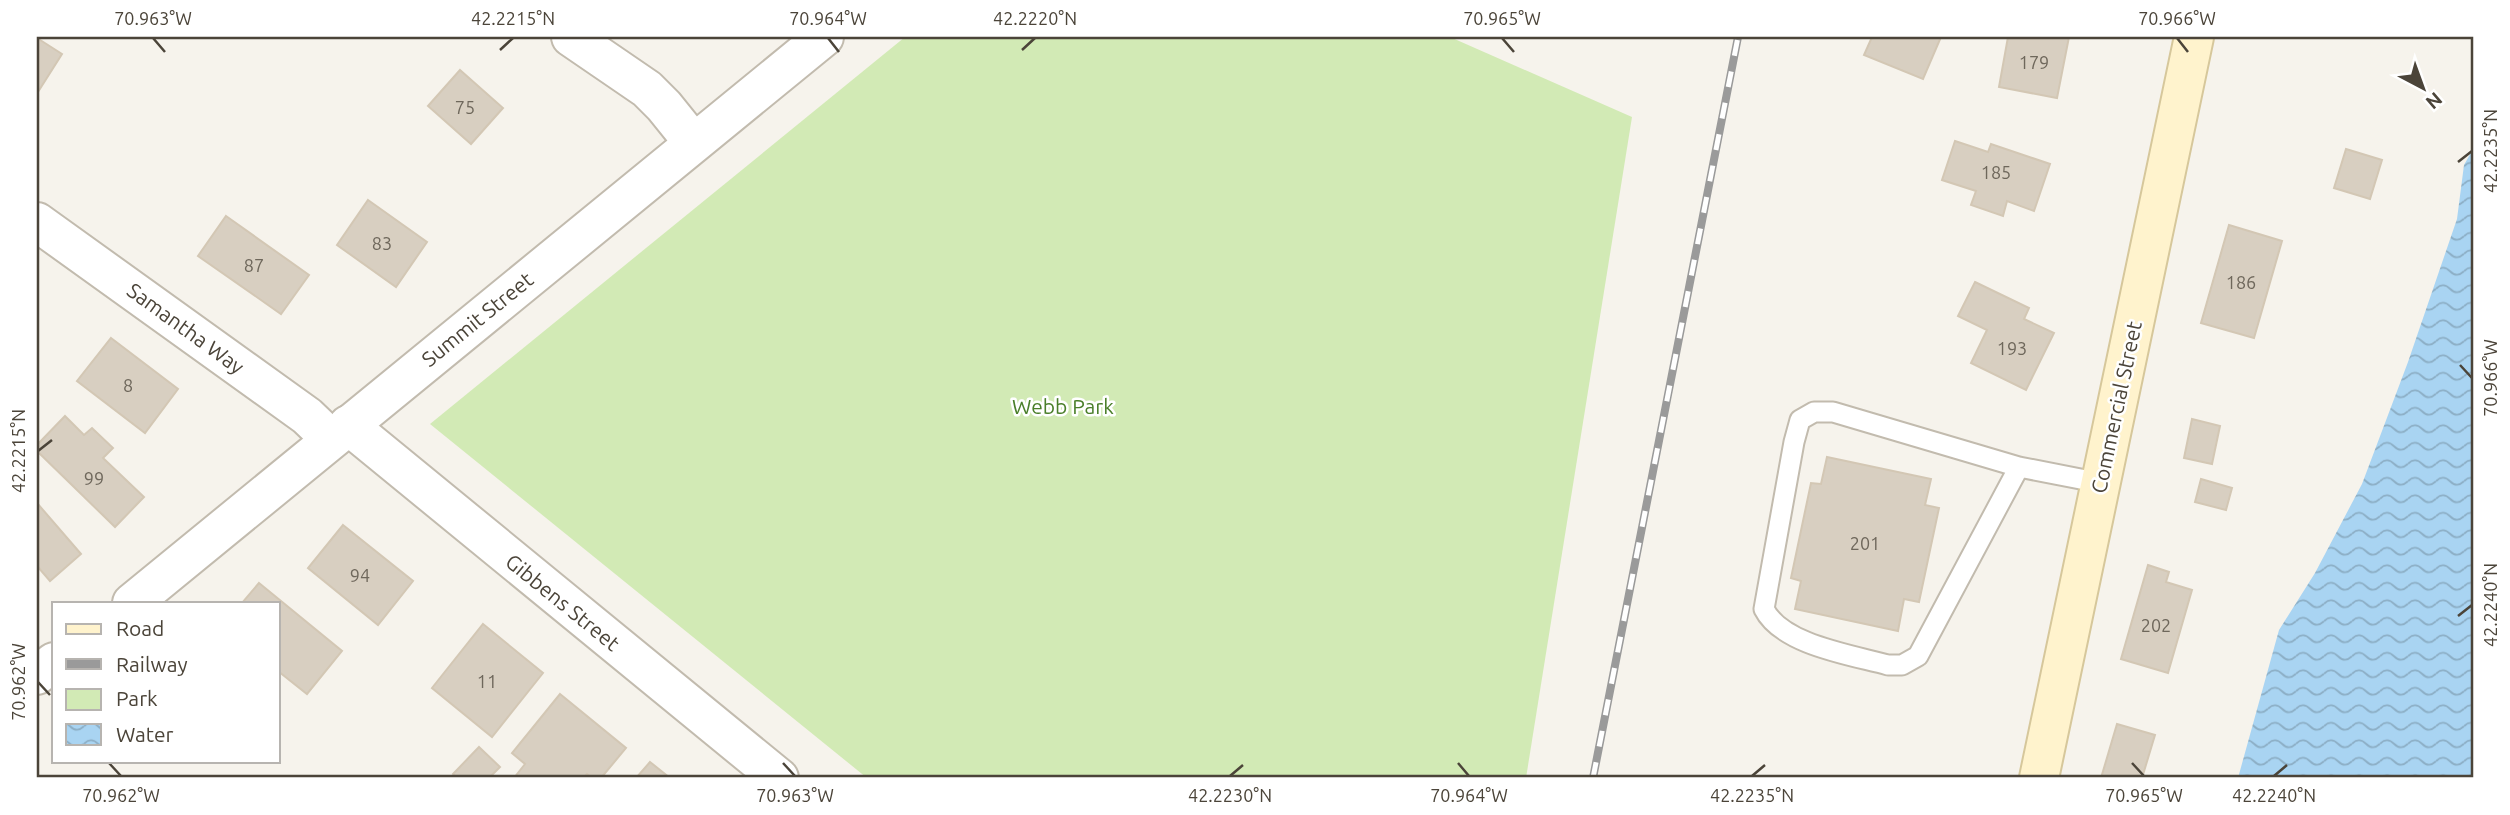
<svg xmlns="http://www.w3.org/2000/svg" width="2510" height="815" font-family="Ubuntu,sans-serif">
<defs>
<pattern id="water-waves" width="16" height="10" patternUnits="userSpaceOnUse" patternTransform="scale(1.75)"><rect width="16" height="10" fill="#a9d4f2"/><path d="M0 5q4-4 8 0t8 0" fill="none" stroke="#8caec5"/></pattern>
</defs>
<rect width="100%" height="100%" fill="#f6f3ec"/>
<polygon fill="#d2eab5" points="905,37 1450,37 1632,117 1526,778 867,778 430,424"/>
<polygon fill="url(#water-waves)" points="2473,149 2473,778 2238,778 2279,630 2315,573 2362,484 2408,362 2457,219 2464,165"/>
<g fill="#d8cfc1" stroke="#d3c7b4" stroke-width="2">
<polygon points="1872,37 1941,37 1923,79 1864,55"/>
<polygon points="2008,37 2069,37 2057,98 1999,87"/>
<polygon points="37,38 62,54 38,92 37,91"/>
<polygon points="460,70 503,108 471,144 428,106"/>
<polygon points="1955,141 1988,152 1991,144 2050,164 2034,211 2007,201 2003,216 1971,205 1976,191 1942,180"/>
<polygon points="2346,149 2382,160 2370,199 2334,188"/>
<polygon points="368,200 427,242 396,287 337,245"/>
<polygon points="226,216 309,275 281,314 198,256"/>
<polygon points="2229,225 2282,241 2254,338 2201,323"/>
<polygon points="1975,282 2029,308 2024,319 2054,333 2026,390 1971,363 1987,330 1958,316"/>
<polygon points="111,338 178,389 145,433 77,381"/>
<polygon points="65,416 84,435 92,428 113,448 103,458 144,497 115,527 37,451 37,445"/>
<polygon points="2192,419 2220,426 2212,464 2184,458"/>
<polygon points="1827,457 1931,479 1925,505 1939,508 1919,602 1904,599 1898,631 1795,609 1801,581 1791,578 1811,483 1821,484"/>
<polygon points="2201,479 2232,488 2226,510 2195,502"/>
<polygon points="37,503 81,554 50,581 37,566"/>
<polygon points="343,525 413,581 378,625 308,568"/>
<polygon points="2148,565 2169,572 2166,582 2192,590 2168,673 2121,659"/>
<polygon points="259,583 342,651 307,694 278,671 278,603 242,603"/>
<polygon points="483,624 543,673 492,737 432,688"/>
<polygon points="560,694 626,748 601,778 592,778 587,774 583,778 514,778 525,764 512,753"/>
<polygon points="2117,724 2155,735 2142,778 2101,778"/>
<polygon points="479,747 500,767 489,778 457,778 453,774"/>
<polygon points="650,762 670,778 636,778"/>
</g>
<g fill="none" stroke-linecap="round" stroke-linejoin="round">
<defs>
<path id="service" d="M2019 467 1918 656 1902 665H1888C1852 655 1782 645 1764 609L1794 442 1800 420 1814 412H1833L2019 467 2101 483"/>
<g id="minor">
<polyline points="571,37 647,89 664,106 693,142"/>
<polyline points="37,222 307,416 331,439"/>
<polyline points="348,425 779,778"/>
<polyline points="132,603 824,37"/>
<polyline points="37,675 54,662"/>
</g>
<polyline id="secondary" points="2039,778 2194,37"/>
</defs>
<use href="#service" stroke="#c2bbae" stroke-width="23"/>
<use href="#minor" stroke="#c2bbae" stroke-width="42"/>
<use href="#secondary" stroke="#d6c79b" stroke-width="42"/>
<use href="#service" stroke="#fff" stroke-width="19"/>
<use href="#minor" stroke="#fff" stroke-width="38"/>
<use href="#secondary" stroke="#fff3cd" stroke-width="38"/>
<defs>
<polyline id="rail" points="1593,778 1738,37"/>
</defs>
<use href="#rail" stroke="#9a9a9a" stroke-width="8"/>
<use href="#rail" stroke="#fff" stroke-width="5" stroke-dasharray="16" stroke-linecap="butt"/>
</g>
<path fill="none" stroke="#4b4439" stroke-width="2.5" d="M153 38 165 52M828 38 839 52M1502 38 1514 52M2177 38 2188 52M500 50 513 38M1022 50 1035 38M2458 162 2472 151M2460 365 2472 378M38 451 52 440M2458 616 2472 605M38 682 50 695M109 763 121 776M783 763 795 776M1458 763 1469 776M2132 763 2144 776M1230 776 1243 765M1752 776 1765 765M2274 776 2287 765"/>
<g text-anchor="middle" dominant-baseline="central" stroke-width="5" stroke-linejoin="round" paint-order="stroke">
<g font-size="18" fill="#6e675b">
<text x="2034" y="62">179</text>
<text x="465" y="107">75</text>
<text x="1996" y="172">185</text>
<text x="382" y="243">83</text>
<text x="254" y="265">87</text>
<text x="2241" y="282">186</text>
<text x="2012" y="348">193</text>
<text x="128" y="385">8</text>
<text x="94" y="478">99</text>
<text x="1865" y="543">201</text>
<text x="360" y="575">94</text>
<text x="2156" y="625">202</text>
<text x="487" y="681">11</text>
</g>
<g font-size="21" fill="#4b4439" stroke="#fff">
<text transform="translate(477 319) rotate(-39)">Summit Street</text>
<text transform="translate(186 328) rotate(36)">Samantha Way</text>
<text transform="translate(2116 407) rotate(-78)">Commercial Street</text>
<text transform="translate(563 602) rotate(39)">Gibbens Street</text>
</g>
<g font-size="21" fill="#4a7f2a" stroke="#fff">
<text x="1063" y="406">Webb Park</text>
</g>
</g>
<rect width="2510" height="815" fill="none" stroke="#ffffff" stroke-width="77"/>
<rect x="52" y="602" width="228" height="161" fill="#ffffff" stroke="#b7b4b0" stroke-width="2"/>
<rect x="66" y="624" width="35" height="10" fill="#fff3cd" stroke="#b7b4b0" stroke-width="2"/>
<text x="116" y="636" font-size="21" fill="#4b4439">Road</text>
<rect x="66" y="659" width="35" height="10" fill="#9a9a9a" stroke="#b7b4b0" stroke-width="2"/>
<text x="116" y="672" font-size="21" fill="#4b4439">Railway</text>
<rect x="66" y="689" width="35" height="21" fill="#d2eab5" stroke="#b7b4b0" stroke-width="2"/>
<text x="116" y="706" font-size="21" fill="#4b4439">Park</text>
<rect x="66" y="724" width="35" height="21" fill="url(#water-waves)" stroke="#b7b4b0" stroke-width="2"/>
<text x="116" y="742" font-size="21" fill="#4b4439">Water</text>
<g transform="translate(2423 88) rotate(139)" stroke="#ffffff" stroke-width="5" paint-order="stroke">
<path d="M0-5L12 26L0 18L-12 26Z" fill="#4b4439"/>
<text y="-10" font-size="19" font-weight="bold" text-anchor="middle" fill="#4b4439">N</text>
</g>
<rect x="38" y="38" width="2434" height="738" fill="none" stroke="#4b4439" stroke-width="2.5"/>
<g font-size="18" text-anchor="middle" fill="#4b4439">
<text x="153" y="25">70.963°W</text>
<text x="513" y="25">42.2215°N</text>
<text x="828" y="25">70.964°W</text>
<text x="1035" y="25">42.2220°N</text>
<text x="1502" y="25">70.965°W</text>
<text x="2177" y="25">70.966°W</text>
<text transform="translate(2491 151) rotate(-90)" y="6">42.2235°N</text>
<text transform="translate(2491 378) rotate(-90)" y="6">70.966°W</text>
<text transform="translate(19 451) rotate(-90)" y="6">42.2215°N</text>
<text transform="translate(2491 605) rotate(-90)" y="6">42.2240°N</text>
<text transform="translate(19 682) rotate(-90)" y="6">70.962°W</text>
<text x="121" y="802">70.962°W</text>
<text x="795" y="802">70.963°W</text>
<text x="1230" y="802">42.2230°N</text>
<text x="1469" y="802">70.964°W</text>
<text x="1752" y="802">42.2235°N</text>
<text x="2144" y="802">70.965°W</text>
<text x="2274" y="802">42.2240°N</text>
</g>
</svg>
